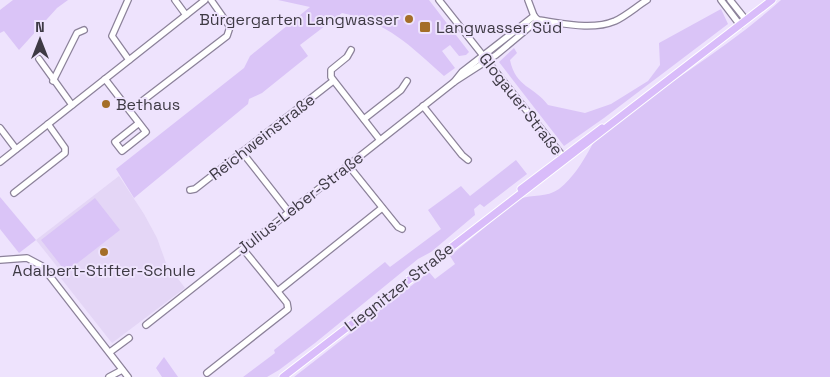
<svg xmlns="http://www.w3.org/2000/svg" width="830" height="377" font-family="'Space Grotesk',sans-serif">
<rect width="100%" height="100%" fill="#eee3fd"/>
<polygon fill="#e4d6f6" points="119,176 144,214 157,238 166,263 185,288 112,343 60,277 63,274 36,240"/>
<g fill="#dac4f7">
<polygon points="13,0 68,0 57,8 19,50 4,31 0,33 0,10"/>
<path d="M278 0H429L469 52 466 55 459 56 450 45 442 51 455 68 444 76C409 45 389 23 342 13L300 45 308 56 262 93 249 99 248 104 134 198 116 169 244 68 250 56 310 7Z"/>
<path d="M781 0H830V377H294L429 272 435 279 455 264 450 256 519 199C533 194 546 198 559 189 573 178 582 163 591 147 595 139 606 132 613 126 667 82 729 47 781 0Z"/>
<path d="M721 9 728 24 604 118 564 146 499 62 514 48 517 53 510 60C516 88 534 86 548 105L585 113 611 104 648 81 660 65 659 43Z"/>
<polygon points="516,160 527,174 484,207 480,204 474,209 475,215 431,252 418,259 315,343 279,370 267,377 243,377 275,353 274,350 385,262 390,267 441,229 428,210 461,186 470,196"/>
<polygon points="0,197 36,240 19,253 0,229"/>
<polygon points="95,198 120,230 66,272 41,240"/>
<polygon points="164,357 178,377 162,377 156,368"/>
</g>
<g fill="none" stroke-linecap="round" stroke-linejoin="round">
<defs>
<g id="minor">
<polyline points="128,0 112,36 129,60"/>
<polyline points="175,0 186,15"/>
<polyline points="439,0 565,159"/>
<polyline points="528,0 534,16"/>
<polyline points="721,0 740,25"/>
<polyline points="730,0 746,20"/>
<path d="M534 16 538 20C562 23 591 31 615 21 626 16 636 7 647 0"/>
<polyline points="351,50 347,57 331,70 331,77 380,140"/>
<polyline points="39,59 72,105"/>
<polyline points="105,79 146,132 122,151 115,142 139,123"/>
<polyline points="53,81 77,33 84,30"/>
<polyline points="454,82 462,72 534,16"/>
<polyline points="141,102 227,36 230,27 211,0"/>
<polyline points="423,106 462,155 468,160"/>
<polyline points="364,119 401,90 407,81"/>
<polyline points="0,128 16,149"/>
<polyline points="242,152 289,212"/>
<polyline points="0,162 205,0"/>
<polyline points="348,165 398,227 402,229"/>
<polyline points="190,190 195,189 333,81"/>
<polyline points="14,193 65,153 65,148 48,124"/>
<polyline points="0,260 27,258 42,266 128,377"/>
<polyline points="278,291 382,208"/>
<polyline points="146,325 454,82 496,55 538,20"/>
<polyline points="110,352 129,338"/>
<polyline points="207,373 288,309 287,303 243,249"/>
<polyline points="109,377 122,370"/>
</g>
<g id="major">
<polyline points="521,189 602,128"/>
<polyline points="283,377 772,0"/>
</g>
</defs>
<use href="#minor" stroke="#8c829a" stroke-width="8"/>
<use href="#major" stroke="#fff" stroke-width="9"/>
<use href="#minor" stroke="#fff" stroke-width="5.5"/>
<use href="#major" stroke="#d9bcfa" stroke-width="7"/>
</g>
<g fill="#a46e28" stroke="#eee3fd" stroke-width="2">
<circle cx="409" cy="19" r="5"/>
<rect x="419" y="21" width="12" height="12" rx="2.5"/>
<circle cx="106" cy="104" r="5"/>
<circle cx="104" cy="252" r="5"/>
</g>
<g text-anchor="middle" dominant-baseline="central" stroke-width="4" stroke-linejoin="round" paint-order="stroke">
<g font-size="16" fill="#3e3a44" stroke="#eee3fd" text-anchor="start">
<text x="399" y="19" text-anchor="end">Bürgergarten Langwasser</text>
<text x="436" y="27">Langwasser Süd</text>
<text x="116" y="104">Bethaus</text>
<text x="104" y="270" text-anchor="middle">Adalbert-Stifter-Schule</text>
</g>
<g font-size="16" fill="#3e3a44" stroke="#eee3fd">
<text transform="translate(521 104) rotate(52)">Glogauer Straße</text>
<text transform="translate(262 137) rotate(-38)">Reichweinstraße</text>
<text transform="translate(300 203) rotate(-38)">Julius-Leber-Straße</text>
<text transform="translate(399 287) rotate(-38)">Liegnitzer Straße</text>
</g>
</g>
<g transform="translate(40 40)" stroke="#eee3fd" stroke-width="4" paint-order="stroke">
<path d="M0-4L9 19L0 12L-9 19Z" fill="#3e3a44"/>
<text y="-8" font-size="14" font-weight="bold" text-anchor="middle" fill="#3e3a44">N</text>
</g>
</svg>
